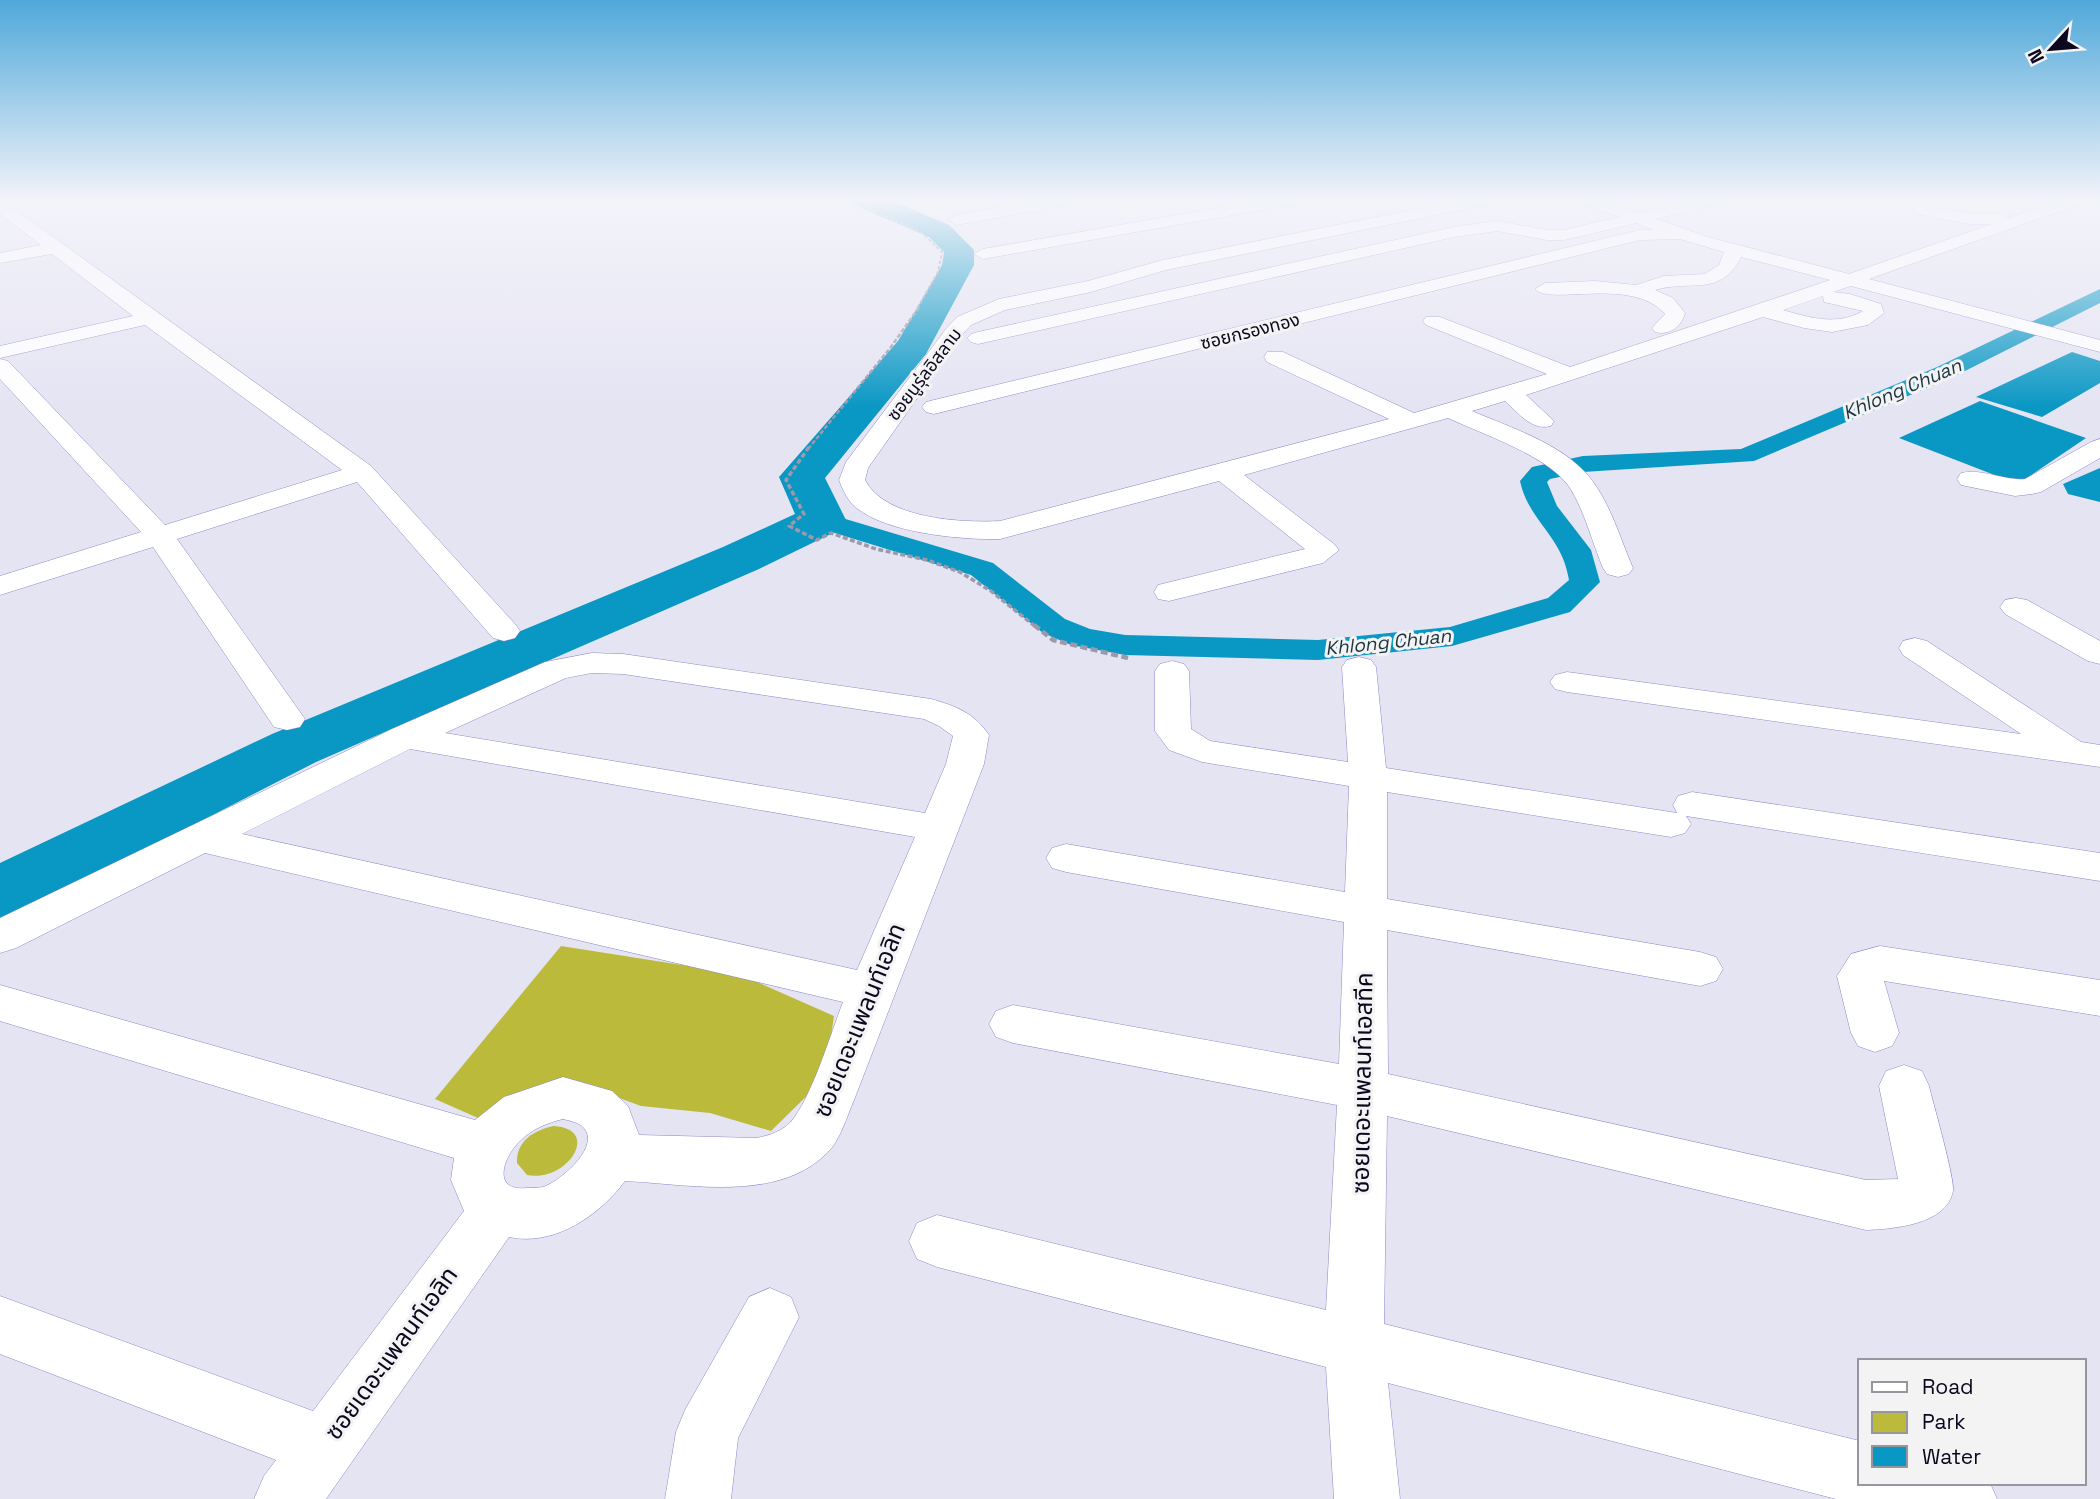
<svg xmlns="http://www.w3.org/2000/svg" width="2100" height="1499" font-family="'Space Grotesk','Noto Sans Thai',sans-serif">
<rect width="100%" height="100%" fill="#e5e4f3"/>
<g fill="#bcba3a">
<polygon points="561,946 739,974 834,1016 825,1078 771,1131 710,1113 641,1106 589,1087 487,1122 435,1099"/>
<path d="M554 1126C602 1129 567 1183 527 1175L517 1163C516 1141 534 1130 554 1126Z"/>
</g>
<g fill="#0997c4">
<polygon points="2072,352 2100,361 2100,383 2042,417 1976,397"/>
<polygon points="1980,401 2086,438 2021,482 2010,481 1899,438"/>
<polygon points="2100,468 2100,502 2068,494 2063,484"/>
</g>
<g fill="none" stroke-linecap="round" stroke-linejoin="round">
<path fill="#0997c4" fill-rule="evenodd" d="M2100 289V303L1953 377 1754 461 1583 472 1550 479 1547 482 1557 506 1591 550 1600 582 1570 612 1452 646 1318 660 1125 655 1071 645 1043 633 971 575 812 526 808 520 812 514 822 512 993 563 1065 619 1090 629 1125 635 1318 640 1450 627 1548 598 1569 580C1562 535 1529 522 1520 481L1532 467 1583 456 1741 449 1937 367Z"/>
<polygon fill="#0997c4" fill-rule="evenodd" points="849,198 885,198 949,225 974,250 974,265 926,354 825,478 846,520 839,530 759,569 316,762 26,911 0,919 0,863 272,734 723,547 795,514 779,477 898,341 942,265 944,252 929,237 852,204"/>
<defs>
<g id="minor">
<polygon points="1049,198 1082,198 1074,203 957,225 949,220 957,215"/>
<polygon points="1275,198 1309,198 1301,203 983,259 974,254 983,249"/>
<path d="M1472 198H1503L1495 203 1166 270 1091 292 1005 310 971 325 960 337 868 468 865 480C885 519 961 523 1000 521L1389 419 1267 362 1264 357 1267 352H1283L1414 413 1547 374 1426 325 1423 321 1426 317H1440L1570 367 1830 280 1741 257C1720 298 1692 279 1655 290L1673 298 1685 313C1682 327 1668 336 1655 332L1652 328 1665 314C1633 276 1549 306 1535 289L1545 283 1596 281 1636 285 1664 276 1705 274 1719 265 1724 252 1680 239 1640 240 934 414 926 412 922 407 926 402 934 400 1640 230H1654L1637 223 1564 240H1547L1497 231 1454 237 978 344 971 342 967 338 971 334 978 332 1454 227 1497 221 1547 230H1564L1620 217 1577 201 1575 198H1598L1639 213 1703 198H1731L1729 201 1656 219 1708 237 1849 274 1992 224H1969L1921 215 1915 213 1913 210 1915 207 1921 205 1969 214H2002L2009 218 2067 198H2090L2088 201 1869 279 2100 340V352L1851 286 1833 292 1850 294 1881 304 1884 313 1868 325 1832 332 1804 328 1763 317 1526 395 1554 421 1551 426C1531 431 1519 413 1505 401L1472 411C1509 427 1557 442 1585 472 1609 498 1619 536 1633 568L1629 574 1618 577 1607 574 1603 568C1592 542 1585 512 1570 488 1549 456 1482 434 1448 418L1244 475 1334 544 1339 550 1323 563 1169 601 1158 599 1154 592 1158 585 1305 549 1219 481 1000 539C961 540 881 533 852 504 846 497 842 488 839 480L846 462 946 329 957 317 999 299 1088 281 1163 260ZM1823 296 1824 302 1863 311C1837 326 1810 318 1783 310Z"/>
<polygon points="0,201 6,203 371,466 515,624 520,631 515,638 504,641 493,638 357,482 177,539 305,719 300,727 287,730 274,727 153,547 0,595 0,576 141,532 0,379 0,359 8,361 165,525 342,470 145,325 0,358 0,346 133,316 52,254 0,263 0,253 41,245 0,214"/>
<path d="M2100 439V458L2041 492 2032 494 2015 496 1961 485 1957 479 1961 473C1982 468 2004 481 2025 479L2091 442Z"/>
<polygon points="2016,598 2027,600 2100,641 2100,664 2088,661 2005,614 2000,607 2005,600"/>
<polygon points="1915,638 1927,641 2081,742 2100,745 2100,767 1567,692 1555,689 1550,682 1555,675 1567,672 2021,734 1903,655 1899,648 1903,641"/>
<path d="M592 653 623 654 931 699C956 706 974 713 989 735L984 764 854 1100C847 1116 840 1141 827 1153 777 1203 688 1184 625 1181 600 1215 554 1247 509 1237L326 1499H254L264 1476 276 1460 0 1354V1296L313 1411 464 1211 451 1180 454 1158 0 1021V985L475 1120 504 1097 563 1077 612 1091 628 1106 639 1135 756 1138C769 1136 786 1130 794 1118 814 1090 830 1036 843 1002L205 853 16 948 0 953V918L392 729 545 662ZM592 673 623 674 924 719 939 726 953 736 946 764 925 813 445 733 566 678ZM410 749 915 837 857 970 242 834ZM563 1119C571 1121 582 1123 586 1131 597 1150 559 1182 543 1187 538 1188 532 1188 527 1188 491 1192 503 1157 520 1141 532 1129 547 1123 563 1119Z"/>
<path d="M1359 657 1371 660 1376 667 1386 768 1677 813 1673 805 1678 796 1692 792 2100 853V881L1686 816 1691 824 1685 833 1671 837 1387 792V899L1700 952 1716 957 1723 969 1716 981 1700 986 1387 930 1388 1074 1866 1180 1898 1179 1879 1086 1886 1071 1904 1065 1922 1071 1929 1086C1933 1103 1955 1179 1953 1191 1947 1225 1892 1229 1866 1230L1387 1116 1384 1324 1860 1441V1483H1990L1997 1499H1836L1388 1383 1400 1499H1334L1326 1367 937 1267 917 1259 909 1241 917 1223 937 1215 1326 1310 1337 1105 1013 1043 996 1037 989 1024 996 1011 1013 1005 1339 1064 1344 922 1066 872 1052 868 1046 858 1052 848 1066 844 1345 892 1349 786 1202 762 1169 750 1155 731V671L1160 664 1172 661 1184 664 1189 671 1191 729 1210 741 1348 762 1342 667 1347 660Z"/>
<polygon points="1880,946 2100,980 2100,1016 1884,981 1899,1033 1892,1046 1875,1052 1858,1046 1851,1033 1837,976 1851,954"/>
<polygon points="770,1288 791,1297 799,1317 738,1438 731,1499 665,1499 676,1432 685,1410 749,1297"/>
</g>
</defs>
<use href="#minor" stroke="#8e86c9" stroke-width="1"/>
<polyline stroke="#9c99ab" stroke-width="2" stroke-dasharray="3.5 2" stroke-linecap="butt" points="845,198 922,233 942,252 938,272 917,309"/>
<polyline stroke="#9c99ab" stroke-width="2.5" stroke-dasharray="4.5 2" stroke-linecap="butt" points="808,449 891,347 919,307"/>
<polyline stroke="#9c99ab" stroke-width="3.5" stroke-dasharray="5 2.5" stroke-linecap="butt" points="809,447 786,480 804,514 789,526 817,540 831,533 876,549 927,560 960,572 991,591 1036,627"/>
<polyline stroke="#9c99ab" stroke-width="4.5" stroke-dasharray="7 3.5" stroke-linecap="butt" points="1034,625 1053,640 1128,658"/>
<use href="#minor" fill="#fff" fill-rule="evenodd"/>
</g>
<linearGradient id="sky" x2="0" y2="1"><stop stop-color="#4fa8da"/><stop offset="0.49" stop-color="#f3f3fa"/><stop offset="1" stop-color="#f3f3fa" stop-opacity="0"/></linearGradient>
<rect width="2100" height="408" fill="url(#sky)"/>
<g text-anchor="middle" dominant-baseline="central" stroke-width="6" stroke-linejoin="round" paint-order="stroke">
<g font-size="18" fill="#0c071f" stroke="#f3f3f3">
<text transform="translate(1250 331) rotate(-14)">ซอยกรองทอง</text>
<text transform="translate(924 374) rotate(-53)">ซอยนูรุ่ลอิสลาม</text>
</g>
<g font-size="19" font-style="italic" fill="#1a333e" stroke="#f3f3f3">
<text transform="translate(1902 389) rotate(-23)">Khlong Chuan</text>
<text transform="translate(1388 642) rotate(-6)">Khlong Chuan</text>
</g>
<g font-size="24" fill="#0c071f" stroke="#f3f3f3">
<text transform="translate(859 1020) rotate(-68)">ซอยเดอะแพลนท์เอลิท</text>
<text transform="translate(1362 1083) rotate(-89)">ซอยเดอะแพลนท์เอสทีค</text>
<text transform="translate(391 1353) rotate(-54)">ซอยเดอะแพลนท์เอลิท</text>
</g>
</g>
<rect x="1858" y="1359" width="228" height="126" fill="#f3f3f3" stroke="#97959e" stroke-width="2"/>
<rect x="1872" y="1382" width="35" height="10" fill="#ffffff" stroke="#97959e" stroke-width="2"/>
<text x="1922" y="1394" font-size="21" fill="#0c071f">Road</text>
<rect x="1872" y="1412" width="35" height="21" fill="#bcba3a" stroke="#97959e" stroke-width="2"/>
<text x="1922" y="1429" font-size="21" fill="#0c071f">Park</text>
<rect x="1872" y="1446" width="35" height="21" fill="#0997c4" stroke="#97959e" stroke-width="2"/>
<text x="1922" y="1464" font-size="21" fill="#0c071f">Water</text>
<g transform="translate(2051 49) rotate(244)" stroke="#f3f3f3" stroke-width="5" paint-order="stroke">
<path d="M0-5L12 26L0 18L-12 26Z" fill="#0c071f"/>
<text y="-10" font-size="19" font-weight="bold" text-anchor="middle" fill="#0c071f">N</text>
</g>
</svg>
